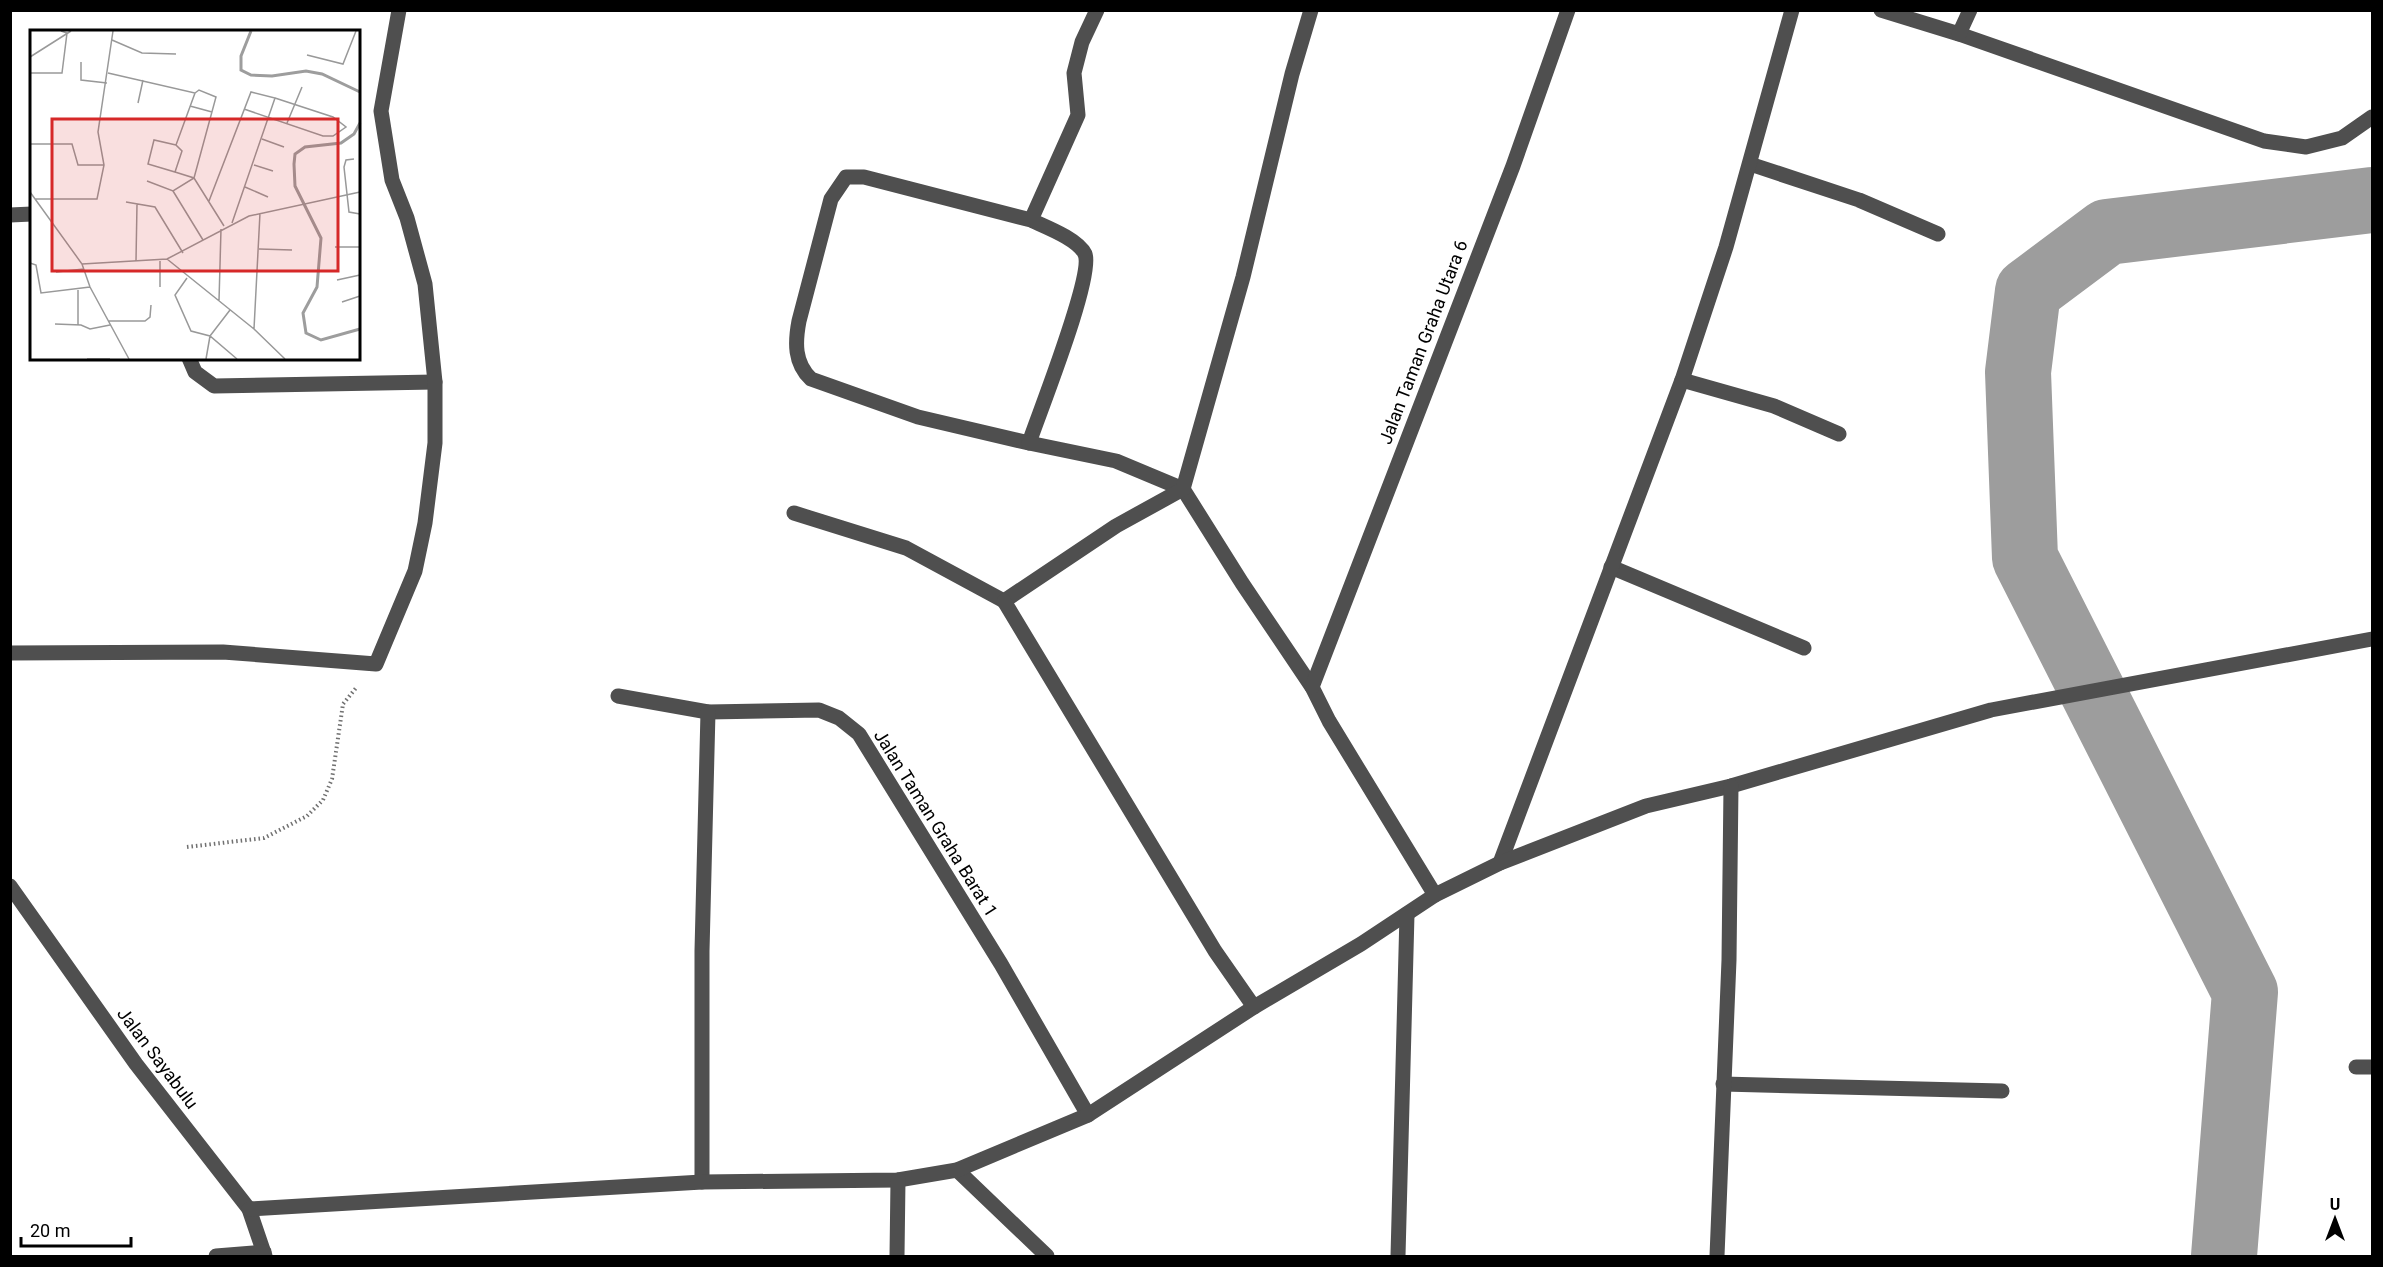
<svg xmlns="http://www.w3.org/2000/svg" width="2383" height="1267" font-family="Roboto,sans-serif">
<rect width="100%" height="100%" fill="#fff"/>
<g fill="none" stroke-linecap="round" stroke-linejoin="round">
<polyline stroke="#9d9d9d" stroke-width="66" points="2224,1256 2245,992 2025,558 2018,372 2028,291 2107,232 2372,200"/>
<polyline stroke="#717171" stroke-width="4" stroke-dasharray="1.5 3" stroke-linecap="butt" points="187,847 264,838 307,816 323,800 332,779 343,704 356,688"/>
<g stroke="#4f4f4f" stroke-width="15">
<polyline points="1881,10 1959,34 2264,141 2306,147 2342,138 2372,117"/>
<polyline points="1959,34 1970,10"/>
<polyline points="1750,164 1859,200 1938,234"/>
<polyline points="10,215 32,214"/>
<path d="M1031 220 864 177H846L831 199 799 321C795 342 794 363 811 379L918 417 1029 443C1039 413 1094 276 1085 254 1078 239 1046 227 1031 220L1078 115 1074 73 1082 42 1097 10"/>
<polyline points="189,358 195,372 214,386 435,382"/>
<polyline points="1682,380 1774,406 1839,434"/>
<polyline points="1029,443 1116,461 1183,489 1242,583 1312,687 1329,721 1435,895"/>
<polyline points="794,513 906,548 1004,601 1116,526 1183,489 1243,277 1292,74 1311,10"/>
<polyline points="1611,567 1804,648"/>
<polyline points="1004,601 1215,951 1254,1007"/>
<polyline points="10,653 223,652 376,664 415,571 425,523 435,443 435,382 425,284 407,218 392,180 381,111 399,10"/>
<polyline points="1312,687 1513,166 1568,10"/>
<polyline points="618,696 708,712 819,710 839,718 859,734 1001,964 1088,1115"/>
<polyline points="1500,863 1682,380 1726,247 1792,10"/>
<polyline points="10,886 136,1064 249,1209 265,1256"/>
<polyline points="2356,1067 2372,1067"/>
<polyline points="1723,1084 2002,1091"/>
<polyline points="957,1170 1047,1256"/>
<polyline points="702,1182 702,951 708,712"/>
<polyline points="249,1209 702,1182 898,1180 957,1170 1088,1115 1254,1007 1361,944 1435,895 1500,863 1646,806 1731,786 1991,710 2372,639"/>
<polyline points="216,1256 264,1252"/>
<polyline points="897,1256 898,1180"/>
<polyline points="1398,1256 1407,914"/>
<polyline points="1717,1256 1729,960 1731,786"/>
</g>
</g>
<g text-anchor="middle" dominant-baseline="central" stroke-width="4.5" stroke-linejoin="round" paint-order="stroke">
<g font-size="18" fill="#000" stroke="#fff">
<text transform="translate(1423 342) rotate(-69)">Jalan Taman Graha Utara 6</text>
<text transform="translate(936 823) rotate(58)">Jalan Taman Graha Barat 1</text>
<text transform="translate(158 1058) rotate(53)">Jalan Sayabulu</text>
</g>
</g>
<g transform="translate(30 30)">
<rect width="330" height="330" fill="#fff"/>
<path fill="none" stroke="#9d9d9d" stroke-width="3" d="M221 1 211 26V40L221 45 242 46 276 41 292 44 330 62M330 93 324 104 311 113 275 117 265 124 264 134 265 156 291 208 287 257 273 283 276 303 291 310 330 299"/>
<path fill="none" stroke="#999" stroke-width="1.5" d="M82 10 112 23 146 24M277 25 313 34 326 1M0 27 41 1M51 32V50L77 53M0 43H32L37 3 31 1M78 43 165 63 146 115 152 121 145 142 118 134 124 110 146 115M108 73 113 50M160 76 182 82M214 79 293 106H303L316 97 303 87 245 68M257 93 272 57M232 109 254 117M0 114H42L48 135H74M324 129 316 130 314 137 319 182 330 184M224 135 243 141M145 142 164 148 194 196M117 151 143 161 164 148 186 67 169 60 165 63M215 157 238 167M143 161 173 210M0 162 52 234 60 257 99 329M5 169H67L74 135 68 102 83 1M179 171 221 62 245 68 202 193M96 172 125 177 153 223M230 183 224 299 255 329M305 217H330M229 219 262 220M137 229 224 299M106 231 107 174M0 233 6 235 11 263 60 257M52 234 137 229 219 186 330 162M26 242 54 239M157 248 145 265 161 301 180 306 207 329M307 250 330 245M130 257V231M189 271 191 199M312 272 330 266M78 291H115L120 287 121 275M25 294 51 295 60 299 80 295M48 295V260M180 306 200 280M57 329H80M176 329 180 306"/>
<path fill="#d62828" fill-opacity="0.15" stroke="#d62828" stroke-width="3" d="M22 89H308V241H22Z"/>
<rect width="330" height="330" fill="none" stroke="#000" stroke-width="3"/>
</g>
<rect width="2383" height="1267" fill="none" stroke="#000000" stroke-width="24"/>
<g transform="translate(2335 1219)" stroke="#ffffff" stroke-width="4.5" paint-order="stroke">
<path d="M0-4.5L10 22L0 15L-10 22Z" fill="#000000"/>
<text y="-9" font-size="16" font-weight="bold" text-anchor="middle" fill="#000000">U</text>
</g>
<path d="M21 1237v9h110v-9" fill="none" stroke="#000000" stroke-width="3"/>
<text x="30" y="1237" font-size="18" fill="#000000" stroke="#ffffff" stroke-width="4.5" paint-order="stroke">20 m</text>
</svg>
